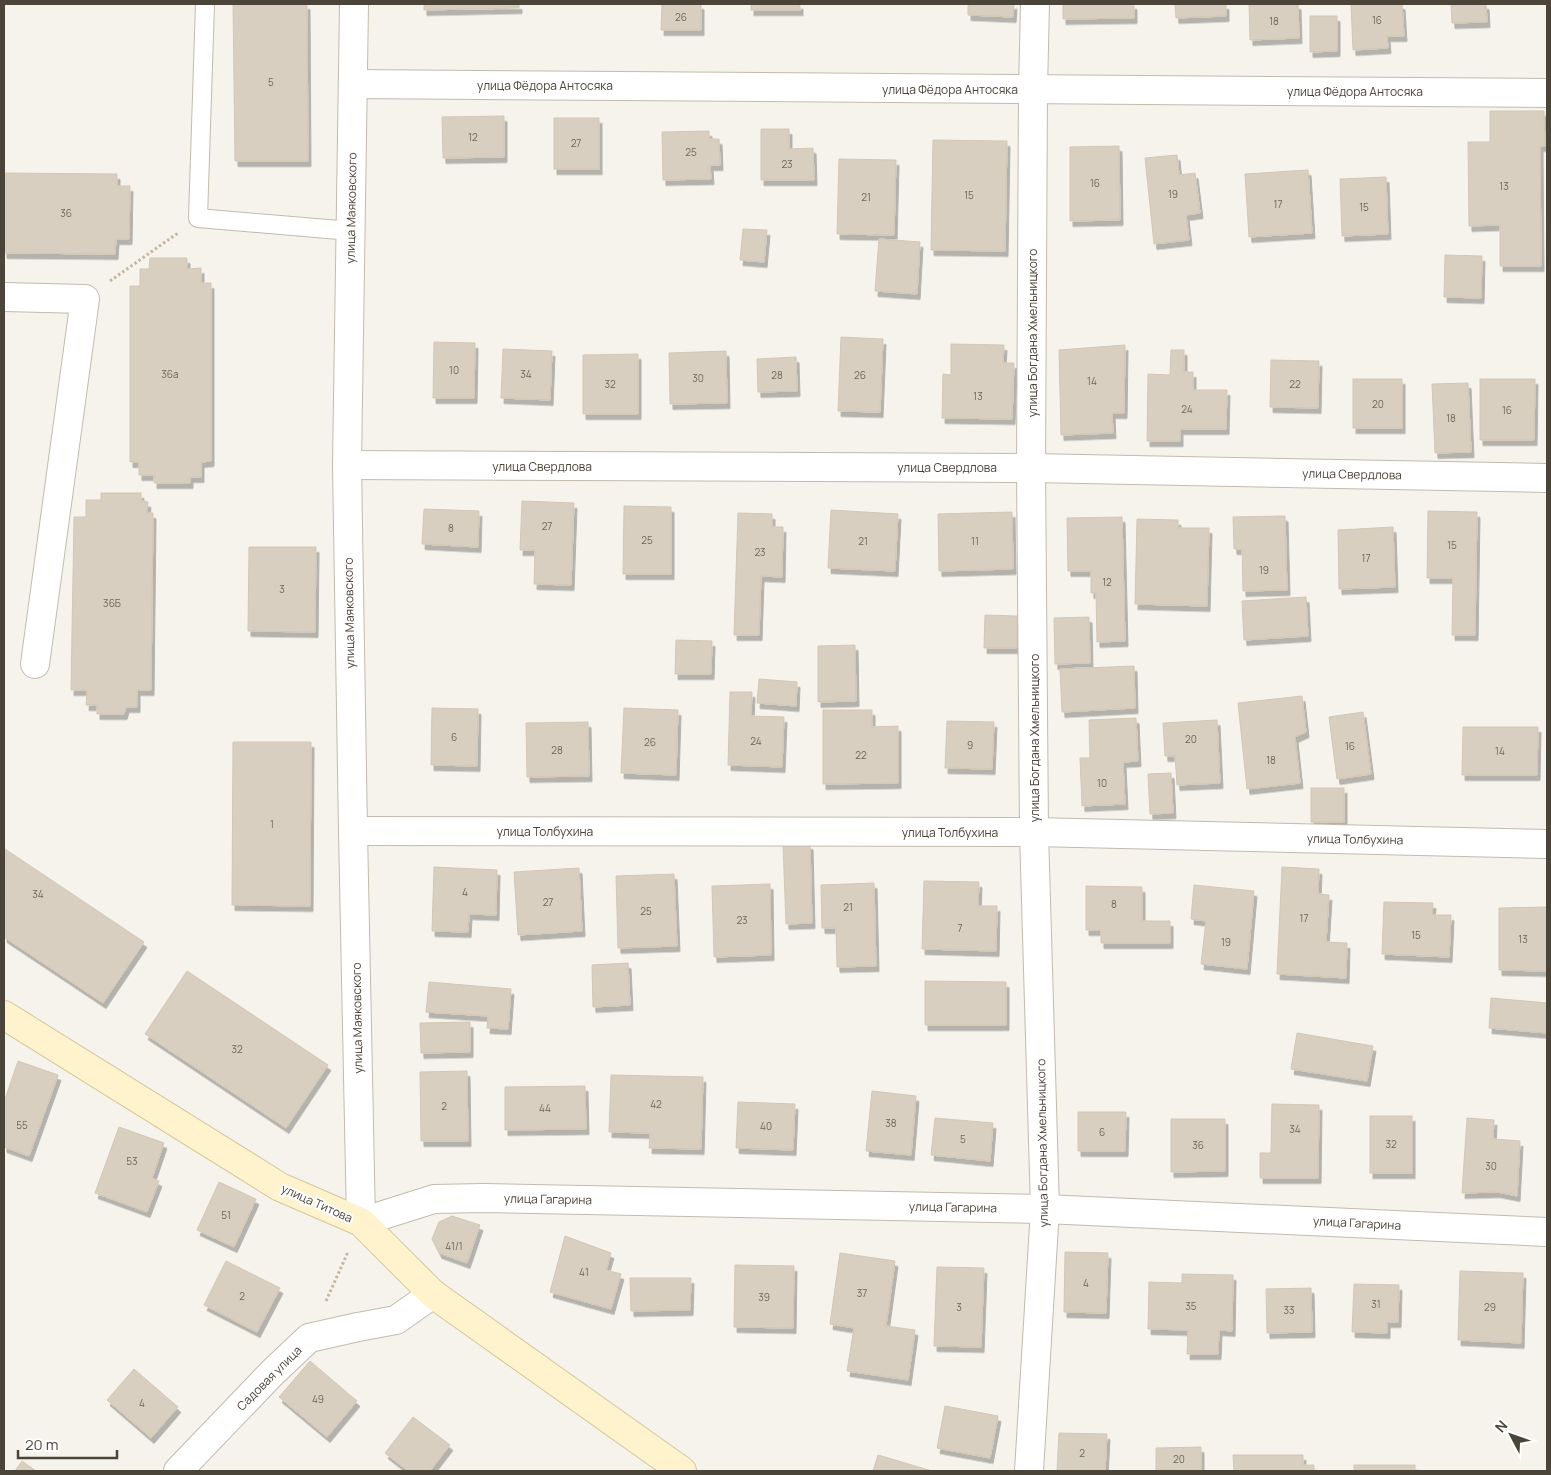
<svg xmlns="http://www.w3.org/2000/svg" width="1551" height="1475" font-family="Manrope,sans-serif">
<defs>
<filter id="shadow"><feDropShadow dx="3" dy="5.5" stdDeviation="0" flood-color="#0004"/></filter>
</defs>
<rect width="100%" height="100%" fill="#f6f3ec"/>
<g fill="#d8cfc1" stroke="#d3c7b4" filter="url(#shadow)">
<polygon points="233,4 307,4 308,161 235,161"/>
<polygon points="424,4 519,4 519,8 424,10"/>
<polygon points="662,4 701,4 701,30 661,30"/>
<rect x="751" y="4" width="49" height="6"/>
<polygon points="968,4 1014,4 1013,17 968,15"/>
<polygon points="1063,4 1134,4 1134,18 1063,19"/>
<polygon points="1175,4 1226,4 1226,16 1176,18"/>
<polygon points="1249,4 1298,4 1299,38 1250,40"/>
<polygon points="1351,4 1402,4 1404,36 1387,36 1388,48 1353,50"/>
<polygon points="1451,4 1486,4 1487,22 1452,23"/>
<polygon points="1310,16 1337,16 1337,51 1310,52"/>
<polygon points="1490,111 1544,111 1545,146 1540,146 1541,266 1500,266 1500,225 1469,226 1468,142 1490,142"/>
<polygon points="504,116 504,157 443,158 442,117"/>
<rect x="554" y="118" width="45" height="51"/>
<polygon points="761,129 789,129 789,149 813,148 814,180 761,180"/>
<polygon points="709,131 709,139 719,139 720,165 710,165 711,179 663,180 662,132"/>
<polygon points="933,140 1007,141 1005,251 931,250"/>
<polygon points="1119,146 1120,220 1070,221 1070,147"/>
<polygon points="1177,155 1179,175 1195,173 1200,213 1186,215 1189,240 1154,244 1145,158"/>
<polygon points="839,159 896,160 894,235 837,234"/>
<polygon points="1308,170 1312,233 1249,237 1245,174"/>
<polygon points="4,173 117,174 117,186 130,186 129,239 116,239 115,254 4,253"/>
<polygon points="1386,177 1388,234 1342,236 1340,179"/>
<polygon points="743,229 767,230 764,262 740,260"/>
<polygon points="879,239 920,242 917,294 875,291"/>
<polygon points="1445,255 1482,256 1481,298 1444,297"/>
<polygon points="150,258 187,258 187,269 201,268 201,283 211,283 211,461 201,462 201,477 190,477 190,483 154,483 154,475 139,475 139,462 130,462 130,286 140,286 140,269 149,269"/>
<polygon points="841,337 883,339 880,412 838,411"/>
<polygon points="434,342 475,343 474,398 433,398"/>
<polygon points="951,344 1004,345 1003,363 1014,363 1012,419 942,418 943,374 951,375"/>
<polygon points="1125,345 1124,413 1112,413 1113,433 1061,435 1059,350"/>
<polygon points="503,349 552,351 550,400 501,398"/>
<polygon points="1171,350 1184,350 1184,372 1193,372 1193,390 1227,390 1226,429 1180,429 1180,441 1147,441 1148,374 1170,375"/>
<polygon points="726,351 727,403 670,404 669,353"/>
<polygon points="638,354 638,414 583,414 583,355"/>
<polygon points="796,357 797,391 758,392 757,359"/>
<polygon points="1271,360 1319,361 1318,408 1270,407"/>
<rect x="1353" y="379" width="49" height="49"/>
<polygon points="1480,379 1535,379 1534,440 1480,440"/>
<polygon points="1468,383 1471,452 1435,453 1432,384"/>
<polygon points="101,493 141,493 141,501 148,502 147,513 153,513 151,690 137,690 137,707 126,707 124,714 97,714 97,705 86,705 87,690 71,690 74,517 86,517 86,500 101,500"/>
<polygon points="522,501 574,503 571,585 534,584 535,550 520,550"/>
<polygon points="624,506 671,507 671,574 623,574"/>
<polygon points="424,509 479,511 478,547 422,544"/>
<polygon points="831,510 898,514 895,571 828,568"/>
<polygon points="1428,511 1477,512 1475,635 1452,635 1453,578 1427,578"/>
<polygon points="1012,512 1013,569 939,571 938,514"/>
<polygon points="738,513 772,514 772,527 783,527 782,577 761,576 759,635 734,635"/>
<polygon points="1285,516 1287,590 1243,591 1242,549 1234,549 1233,517"/>
<polygon points="1122,517 1125,641 1097,642 1096,593 1091,593 1091,571 1068,571 1067,518"/>
<polygon points="1137,519 1178,520 1178,528 1209,528 1207,606 1135,604"/>
<polygon points="1393,527 1395,587 1339,589 1338,530"/>
<polygon points="249,547 316,547 315,632 248,631"/>
<polygon points="1306,597 1308,636 1244,640 1242,601"/>
<polygon points="985,615 1017,616 1017,648 984,648"/>
<polygon points="1089,617 1090,663 1055,664 1054,618"/>
<polygon points="676,640 712,641 711,674 675,674"/>
<polygon points="855,645 856,701 818,702 818,646"/>
<polygon points="1134,666 1135,708 1062,712 1060,669"/>
<polygon points="759,679 797,682 796,706 757,703"/>
<polygon points="730,692 752,692 751,716 784,717 782,767 728,765"/>
<polygon points="1302,696 1306,732 1295,737 1300,783 1247,789 1238,703"/>
<polygon points="432,708 478,709 477,766 431,765"/>
<polygon points="624,708 678,710 676,775 621,773"/>
<polygon points="823,710 872,710 872,727 898,726 898,783 823,784"/>
<polygon points="1363,712 1371,774 1337,779 1329,717"/>
<polygon points="1136,718 1138,761 1123,762 1125,804 1082,806 1080,758 1090,758 1089,720"/>
<polygon points="1217,720 1220,783 1177,785 1175,756 1165,756 1163,723"/>
<polygon points="947,721 994,722 992,769 945,768"/>
<polygon points="588,722 589,776 527,777 526,723"/>
<polygon points="1463,727 1538,727 1537,775 1462,775"/>
<polygon points="233,742 311,742 310,906 232,905"/>
<polygon points="1171,773 1173,813 1150,814 1148,774"/>
<rect x="1311" y="788" width="33" height="34"/>
<polygon points="810,844 812,923 786,924 783,845"/>
<polygon points="5,849 144,942 103,1003 4,937"/>
<polygon points="434,867 497,870 496,915 469,914 468,932 432,931"/>
<polygon points="1282,867 1319,869 1318,894 1329,895 1326,942 1347,943 1346,978 1277,974"/>
<polygon points="579,868 582,931 518,935 514,872"/>
<polygon points="674,874 677,946 618,948 616,876"/>
<polygon points="924,881 979,882 978,906 997,906 996,951 922,949"/>
<polygon points="874,883 876,966 837,967 836,928 822,928 821,885"/>
<polygon points="770,884 771,955 714,957 712,886"/>
<polygon points="1194,885 1254,891 1247,969 1201,964 1206,921 1191,919"/>
<polygon points="1086,886 1142,887 1142,921 1170,921 1170,943 1101,943 1101,930 1086,930"/>
<polygon points="1384,902 1433,903 1432,915 1451,915 1449,957 1382,954"/>
<polygon points="1547,907 1547,971 1499,970 1499,908"/>
<polygon points="628,963 630,1005 593,1007 592,965"/>
<polygon points="187,971 328,1065 286,1128 145,1034"/>
<polygon points="925,981 1006,982 1006,1025 925,1025"/>
<polygon points="429,982 511,989 508,1029 487,1028 488,1016 426,1012"/>
<polygon points="1491,998 1547,1003 1547,1033 1489,1028"/>
<polygon points="470,1022 470,1052 421,1053 420,1023"/>
<polygon points="1297,1033 1373,1046 1367,1081 1291,1069"/>
<polygon points="18,1061 58,1075 29,1156 4,1147 4,1102"/>
<polygon points="467,1071 468,1141 421,1141 420,1072"/>
<polygon points="611,1075 703,1077 701,1149 649,1148 650,1133 609,1132"/>
<polygon points="585,1086 586,1129 505,1130 505,1087"/>
<polygon points="872,1091 916,1096 911,1155 866,1151"/>
<polygon points="738,1102 795,1104 793,1150 736,1148"/>
<polygon points="1272,1104 1319,1105 1318,1178 1260,1178 1260,1153 1271,1153"/>
<polygon points="1078,1112 1126,1112 1125,1151 1078,1151"/>
<rect x="1370" y="1116" width="42" height="57"/>
<polygon points="935,1118 993,1123 990,1161 931,1155"/>
<polygon points="1467,1118 1494,1120 1493,1139 1520,1141 1517,1196 1497,1192 1462,1193"/>
<polygon points="1171,1119 1225,1119 1225,1171 1171,1172"/>
<polygon points="119,1127 164,1143 152,1178 159,1181 147,1212 95,1193"/>
<polygon points="219,1182 256,1199 234,1247 197,1230"/>
<polygon points="452,1216 480,1225 467,1263 439,1253 432,1239 439,1222"/>
<polygon points="565,1236 611,1253 606,1270 621,1274 611,1309 550,1292"/>
<polygon points="1065,1252 1108,1253 1106,1313 1064,1312"/>
<polygon points="840,1253 895,1261 886,1326 915,1330 908,1380 847,1371 854,1328 830,1324"/>
<polygon points="226,1261 280,1288 257,1332 204,1305"/>
<polygon points="735,1265 794,1266 793,1328 734,1327"/>
<polygon points="937,1267 984,1268 981,1347 934,1346"/>
<polygon points="1460,1271 1523,1273 1521,1343 1458,1340"/>
<polygon points="1182,1274 1233,1275 1232,1331 1219,1330 1218,1354 1187,1354 1188,1330 1148,1329 1149,1282 1182,1283"/>
<polygon points="630,1278 691,1278 690,1310 631,1311"/>
<polygon points="1354,1284 1399,1285 1398,1322 1387,1322 1387,1333 1352,1332"/>
<polygon points="1311,1288 1312,1332 1267,1333 1266,1289"/>
<polygon points="310,1361 357,1401 327,1437 279,1397"/>
<polygon points="134,1369 178,1407 151,1438 107,1400"/>
<polygon points="945,1406 998,1416 990,1458 937,1448"/>
<polygon points="413,1417 450,1445 430,1471 408,1471 385,1453"/>
<polygon points="1059,1433 1107,1434 1105,1471 1057,1471"/>
<polygon points="1201,1447 1201,1471 1156,1470 1156,1448"/>
<polygon points="878,1455 932,1471 873,1471"/>
<polygon points="1233,1455 1303,1455 1303,1465 1314,1465 1314,1471 1234,1471"/>
<polygon points="22,1461 36,1471 15,1471"/>
<rect x="1354" y="1465" width="61" height="6"/>
</g>
<g fill="none" stroke-linecap="round" stroke-linejoin="round">
<defs>
<polyline id="lane" points="205,4 198,218 351,231"/>
<g id="street">
<polyline points="354,4 347,465 353,831 361,1222 434,1199 483,1198 1045,1209 1547,1232"/>
<polyline points="354,84 1547,93"/>
<polyline points="4,297 85,299 35,664"/>
<polyline points="347,465 1031,468 1547,478"/>
<polyline points="353,831 1034,832 1547,844"/>
<polyline points="178,1471 272,1373 309,1338 358,1327 396,1320 433,1294"/>
<polyline points="1029,1471 1045,1209 1034,832 1031,468 1033,89 1035,4"/>
</g>
<polyline id="secondary" points="4,1015 280,1187 361,1222 433,1294 682,1471"/>
</defs>
<use href="#lane" stroke="#c2bbae" stroke-width="20"/>
<use href="#street" stroke="#c2bbae" stroke-width="30"/>
<use href="#secondary" stroke="#d6c79b" stroke-width="30"/>
<g stroke="#c4b79f" stroke-width="3" stroke-dasharray="2.5 2.5" stroke-linecap="butt">
<polyline points="110,281 178,233"/>
<polyline points="326,1301 348,1252"/>
</g>
<use href="#lane" stroke="#fff" stroke-width="18"/>
<use href="#street" stroke="#fff" stroke-width="28"/>
<use href="#secondary" stroke="#fff3cd" stroke-width="28"/>
</g>
<g text-anchor="middle" dominant-baseline="central" stroke-width="4" stroke-linejoin="round" paint-order="stroke">
<g font-size="10" fill="#6e675b">
<text x="681" y="17">26</text>
<text x="1377" y="20">16</text>
<text x="1274" y="21">18</text>
<text x="271" y="82">5</text>
<text x="473" y="137">12</text>
<text x="576" y="143">27</text>
<text x="691" y="152">25</text>
<text x="787" y="164">23</text>
<text x="1095" y="183">16</text>
<text x="1504" y="186">13</text>
<text x="1173" y="194">19</text>
<text x="969" y="195">15</text>
<text x="866" y="197">21</text>
<text x="1278" y="204">17</text>
<text x="1364" y="207">15</text>
<text x="66" y="213">36</text>
<text x="454" y="370">10</text>
<text x="170" y="374">36а</text>
<text x="526" y="374">34</text>
<text x="777" y="375">28</text>
<text x="860" y="375">26</text>
<text x="698" y="378">30</text>
<text x="1092" y="381">14</text>
<text x="610" y="384">32</text>
<text x="1295" y="384">22</text>
<text x="978" y="396">13</text>
<text x="1378" y="404">20</text>
<text x="1187" y="409">24</text>
<text x="1507" y="410">16</text>
<text x="1451" y="418">18</text>
<text x="547" y="526">27</text>
<text x="451" y="528">8</text>
<text x="647" y="540">25</text>
<text x="863" y="541">21</text>
<text x="975" y="541">11</text>
<text x="1452" y="545">15</text>
<text x="760" y="552">23</text>
<text x="1366" y="558">17</text>
<text x="1264" y="570">19</text>
<text x="1107" y="582">12</text>
<text x="282" y="589">3</text>
<text x="112" y="603">36Б</text>
<text x="454" y="737">6</text>
<text x="1191" y="739">20</text>
<text x="756" y="741">24</text>
<text x="650" y="742">26</text>
<text x="970" y="745">9</text>
<text x="1350" y="746">16</text>
<text x="557" y="750">28</text>
<text x="1500" y="751">14</text>
<text x="861" y="755">22</text>
<text x="1271" y="760">18</text>
<text x="1102" y="783">10</text>
<text x="272" y="824">1</text>
<text x="465" y="892">4</text>
<text x="38" y="894">34</text>
<text x="548" y="902">27</text>
<text x="1114" y="904">8</text>
<text x="848" y="907">21</text>
<text x="646" y="911">25</text>
<text x="1304" y="918">17</text>
<text x="742" y="920">23</text>
<text x="960" y="928">7</text>
<text x="1416" y="935">15</text>
<text x="1523" y="939">13</text>
<text x="1226" y="942">19</text>
<text x="237" y="1049">32</text>
<text x="656" y="1104">42</text>
<text x="444" y="1106">2</text>
<text x="545" y="1108">44</text>
<text x="891" y="1123">38</text>
<text x="22" y="1125">55</text>
<text x="766" y="1126">40</text>
<text x="1295" y="1129">34</text>
<text x="1102" y="1132">6</text>
<text x="963" y="1139">5</text>
<text x="1391" y="1144">32</text>
<text x="1198" y="1145">36</text>
<text x="132" y="1161">53</text>
<text x="1491" y="1166">30</text>
<text x="226" y="1215">51</text>
<text x="454" y="1246">41/1</text>
<text x="584" y="1272">41</text>
<text x="1086" y="1283">4</text>
<text x="862" y="1293">37</text>
<text x="242" y="1296">2</text>
<text x="764" y="1297">39</text>
<text x="1376" y="1304">31</text>
<text x="1191" y="1306">35</text>
<text x="959" y="1307">3</text>
<text x="1490" y="1307">29</text>
<text x="1289" y="1310">33</text>
<text x="318" y="1399">49</text>
<text x="142" y="1403">4</text>
<text x="1082" y="1453">2</text>
<text x="1179" y="1459">20</text>
</g>
<g font-size="12" fill="#4b4439" stroke="#fff">
<text x="545" y="85">улица Фёдора Антосяка</text>
<text x="950" y="89">улица Фёдора Антосяка</text>
<text x="1355" y="91">улица Фёдора Антосяка</text>
<text transform="translate(351 208) rotate(-89)">улица Маяковского</text>
<text transform="translate(1032 333) rotate(-90)">улица Богдана Хмельницкого</text>
<text x="542" y="466">улица Свердлова</text>
<text x="947" y="467">улица Свердлова</text>
<text transform="translate(1352 474) rotate(1)">улица Свердлова</text>
<text transform="translate(349 613) rotate(-91)">улица Маяковского</text>
<text transform="translate(1034 738) rotate(-90)">улица Богдана Хмельницкого</text>
<text x="545" y="831">улица Толбухина</text>
<text x="950" y="832">улица Толбухина</text>
<text transform="translate(1355 839) rotate(1)">улица Толбухина</text>
<text transform="translate(357 1018) rotate(-91)">улица Маяковского</text>
<text transform="translate(1042 1143) rotate(-91)">улица Богдана Хмельницкого</text>
<text transform="translate(548 1199) rotate(1)">улица Гагарина</text>
<text transform="translate(317 1203) rotate(24)">улица Титова</text>
<text transform="translate(953 1207) rotate(1)">улица Гагарина</text>
<text transform="translate(1357 1223) rotate(3)">улица Гагарина</text>
<text transform="translate(269 1378) rotate(-45)">Садовая улица</text>
</g>
</g>
<rect width="1551" height="1475" fill="none" stroke="#4b4439" stroke-width="10"/>
<g transform="translate(1511 1435) rotate(311)" stroke="#ffffff" stroke-width="4" paint-order="stroke">
<path d="M0-4L9 19L0 12L-9 19Z" fill="#4b4439"/>
<text y="-8" font-size="14" font-weight="bold" text-anchor="middle" fill="#4b4439">N</text>
</g>
<path d="M18 1450v8h99v-8" fill="none" stroke="#4b4439" stroke-width="2.5"/>
<text x="25" y="1450" font-size="15" fill="#4b4439" stroke="#ffffff" stroke-width="4" paint-order="stroke">20 m</text>
</svg>
